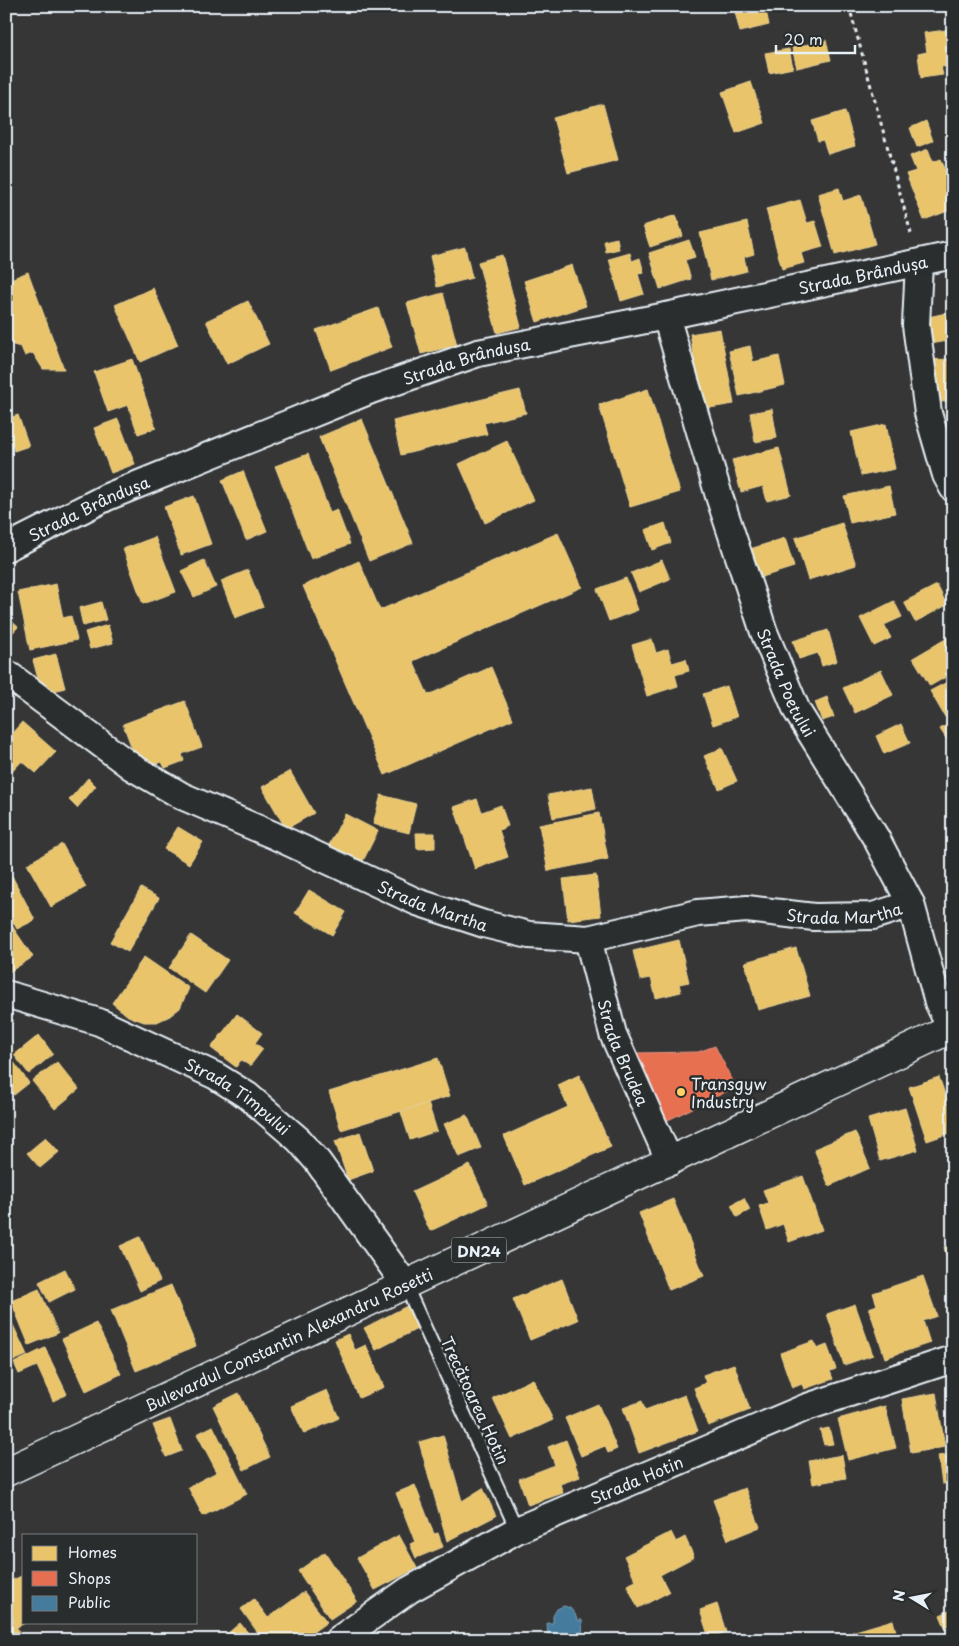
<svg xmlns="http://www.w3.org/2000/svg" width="959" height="1646" font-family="'Playpen Sans',sans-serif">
<rect width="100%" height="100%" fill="#373636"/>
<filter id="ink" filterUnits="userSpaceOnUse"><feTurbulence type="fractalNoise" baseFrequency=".02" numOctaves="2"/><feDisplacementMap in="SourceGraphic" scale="10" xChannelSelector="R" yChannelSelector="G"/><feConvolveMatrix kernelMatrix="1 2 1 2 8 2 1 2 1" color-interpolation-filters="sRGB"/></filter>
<g filter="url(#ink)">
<g fill="#e9c46a" stroke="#e9d295">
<polygon points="758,6 765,6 769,25 740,32 735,12"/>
<polygon points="953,29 953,66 941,67 943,75 921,78 918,54 927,52 924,33"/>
<polygon points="826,40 831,60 797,68 792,48"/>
<polygon points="789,49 793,68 769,73 765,53"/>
<polygon points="751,82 765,123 736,133 722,92"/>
<polygon points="603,104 618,160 568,173 553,118"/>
<polygon points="845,111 855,146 828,154 823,140 818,141 812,121"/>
<polygon points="926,121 933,141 917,147 910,128"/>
<polygon points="928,149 933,162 941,159 953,188 953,209 924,220 906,174 916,171 910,156"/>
<polygon points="839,188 843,201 861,195 875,244 835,255 818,194"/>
<polygon points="800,200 807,223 815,221 823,247 801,253 804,263 782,269 766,209"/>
<polygon points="676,215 683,236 650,247 643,226"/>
<polygon points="747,222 754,254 744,257 747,271 711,280 700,233"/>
<polygon points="617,238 619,249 606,252 604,241"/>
<polygon points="689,240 695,257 685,260 691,279 660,289 649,253"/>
<polygon points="465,247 472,278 437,287 430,256"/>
<polygon points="630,253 632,261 640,258 644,273 638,274 644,294 621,301 609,259"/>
<polygon points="502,255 521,327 497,333 478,262"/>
<polygon points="572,265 586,306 537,322 524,281"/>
<polygon points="28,272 64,369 43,369 33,353 25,356 21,347 13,345 6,340 6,318 8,318 6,314 6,281"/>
<polygon points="153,288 178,345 140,362 115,305"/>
<polygon points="443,293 457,345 421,354 407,303"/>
<polygon points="248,301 269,344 227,364 206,321"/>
<polygon points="378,308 392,347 331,370 316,330"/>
<polygon points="946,313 952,340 925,345 920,319"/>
<polygon points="720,329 734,404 703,409 690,334"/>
<polygon points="750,346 753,362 779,356 785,385 739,396 729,351"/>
<polygon points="132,359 156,428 138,434 128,405 108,412 94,372"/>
<polygon points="952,359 953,401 928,403 926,360"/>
<polygon points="648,389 680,492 630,507 599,405"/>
<polygon points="520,390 526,413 484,423 487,434 401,455 393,421"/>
<polygon points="772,409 777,438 755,442 750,413"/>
<polygon points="18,415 29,446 14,451 11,441 6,443 6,419"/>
<polygon points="118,419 135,464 111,473 94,428"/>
<polygon points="362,419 413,543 369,561 319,437"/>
<polygon points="886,424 895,469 861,476 851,432"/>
<polygon points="507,441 534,500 485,523 459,464"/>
<polygon points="779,448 791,495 767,501 763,486 741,492 732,460"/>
<polygon points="308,454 330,513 337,510 350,544 311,559 275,466"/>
<polygon points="243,471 267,531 246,540 222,480"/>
<polygon points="889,486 895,513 850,523 844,496"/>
<polygon points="194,496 211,544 181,555 164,507"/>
<polygon points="665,523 671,543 652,550 645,530"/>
<polygon points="842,523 856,565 808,580 795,538"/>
<polygon points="558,533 582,587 413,661 428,695 491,667 513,719 385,775 303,586 359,561 380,610"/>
<polygon points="155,537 176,592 143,604 123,549"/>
<polygon points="785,538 794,567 759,578 750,549"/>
<polygon points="204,560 216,587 194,597 181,571"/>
<polygon points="662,560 670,579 639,592 631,573"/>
<polygon points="248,570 263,607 235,618 221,581"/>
<polygon points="626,578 638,610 609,621 597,589"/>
<polygon points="56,584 63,618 71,616 77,640 30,650 18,592"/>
<polygon points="937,585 947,605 915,622 904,602"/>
<polygon points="894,601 902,617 884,625 891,638 874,646 860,618"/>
<polygon points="101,602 106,620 83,626 79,608"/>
<polygon points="6,616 18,627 6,640"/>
<polygon points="108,625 113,643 90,649 85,632"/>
<polygon points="828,630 837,661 822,666 818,653 799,659 793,641"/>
<polygon points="949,637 953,643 953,673 930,686 913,658"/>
<polygon points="652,639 656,653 668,649 672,663 686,659 689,671 675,675 678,686 647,696 632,645"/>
<polygon points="56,654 65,688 42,694 33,660"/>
<polygon points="881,670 893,695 855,713 843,688"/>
<polygon points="953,679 953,712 945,717 930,691"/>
<polygon points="727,686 737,717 713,725 703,694"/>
<polygon points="827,697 834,717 822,721 815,702"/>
<polygon points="185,701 202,747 182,754 184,761 165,768 162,762 140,770 123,724"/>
<polygon points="953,721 953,749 940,729"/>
<polygon points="22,722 56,752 36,773 22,761 6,778 6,740"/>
<polygon points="901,724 910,743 884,754 876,736"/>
<polygon points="722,748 737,781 719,789 704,756"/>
<polygon points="290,771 314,813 286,829 262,787"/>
<polygon points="88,778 96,786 77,808 69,800"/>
<polygon points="592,787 596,809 553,818 548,795"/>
<polygon points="381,795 416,804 409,833 373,824"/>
<polygon points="477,799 482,812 501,805 508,826 499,830 508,857 475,869 454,807"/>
<polygon points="599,813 608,859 548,871 539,825"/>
<polygon points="345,814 378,831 359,869 326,851"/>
<polygon points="178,827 203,842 189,864 164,849"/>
<polygon points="416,833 435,833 435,848 417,849"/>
<polygon points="62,844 86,887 51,907 27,864"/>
<polygon points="596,875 601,916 568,920 563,879"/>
<polygon points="12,876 35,920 17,929 6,909 6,879"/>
<polygon points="141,888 159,898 128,952 110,942"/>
<polygon points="309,890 346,912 332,935 295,913"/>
<polygon points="6,917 33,957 6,974"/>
<polygon points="191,935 228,960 205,993 169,968"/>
<polygon points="679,940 689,982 679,984 681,992 656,998 651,978 640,980 633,951"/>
<polygon points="796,948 810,996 758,1010 745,962"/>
<polygon points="144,957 189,988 180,1008 170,1016 157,1022 144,1022 128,1016 112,1003"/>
<polygon points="237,1014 262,1033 255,1043 263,1049 250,1066 241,1060 236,1067 211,1048"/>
<polygon points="39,1035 53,1054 29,1074 14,1055"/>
<polygon points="438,1058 450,1096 341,1130 329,1092"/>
<polygon points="13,1061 29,1083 14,1095 6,1085 6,1066"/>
<polygon points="57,1062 79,1089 55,1109 32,1081"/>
<polygon points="579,1075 611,1147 525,1185 504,1136 568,1107 558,1085"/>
<polygon points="939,1077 953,1117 953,1132 927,1141 909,1087"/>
<polygon points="428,1103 437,1131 410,1140 401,1112"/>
<polygon points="905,1108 918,1150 880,1161 868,1119"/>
<polygon points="467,1115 481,1148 459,1157 444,1124"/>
<polygon points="360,1132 373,1171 348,1180 335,1141"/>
<polygon points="855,1132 870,1168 829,1186 814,1149"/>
<polygon points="46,1137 59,1152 40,1168 27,1153"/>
<polygon points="470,1165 488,1204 430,1231 412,1192"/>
<polygon points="803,1176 822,1230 789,1242 783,1224 767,1230 759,1206 768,1203 763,1190"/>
<polygon points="744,1198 750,1210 737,1217 731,1205"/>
<polygon points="673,1199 704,1276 669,1290 639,1213"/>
<polygon points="140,1237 160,1281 140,1291 120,1246"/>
<polygon points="953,1245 953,1279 944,1247"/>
<polygon points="65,1269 75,1289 49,1302 39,1282"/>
<polygon points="923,1276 937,1316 923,1321 930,1343 885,1358 869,1308 877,1305 873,1293"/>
<polygon points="562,1279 578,1320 530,1340 513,1299"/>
<polygon points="171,1285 196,1346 136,1371 111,1310"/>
<polygon points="39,1289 58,1333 29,1345 11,1301"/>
<polygon points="855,1304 873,1355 844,1365 827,1314"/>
<polygon points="407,1306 419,1328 376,1350 364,1328"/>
<polygon points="6,1310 27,1355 6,1364"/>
<polygon points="96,1323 121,1374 86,1391 62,1339"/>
<polygon points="348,1334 355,1350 366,1345 384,1387 359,1398 335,1340"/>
<polygon points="814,1341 817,1349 827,1345 836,1369 830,1371 833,1379 804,1389 802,1384 792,1388 780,1353"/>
<polygon points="45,1348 67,1394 53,1401 37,1366 19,1374 14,1363"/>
<polygon points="734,1364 750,1410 708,1426 694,1388 706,1383 703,1375"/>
<polygon points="533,1379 553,1420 512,1439 493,1398"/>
<polygon points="327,1390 339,1418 304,1434 291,1406"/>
<polygon points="239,1393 270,1457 244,1470 213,1406"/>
<polygon points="936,1393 945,1447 911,1453 902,1399"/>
<polygon points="685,1395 698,1431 639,1453 623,1408 642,1401 645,1410"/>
<polygon points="598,1404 617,1449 608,1453 605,1446 581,1456 565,1418"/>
<polygon points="885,1406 896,1448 848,1460 838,1419"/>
<polygon points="170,1419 182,1451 166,1457 153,1425"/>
<polygon points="213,1426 247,1494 203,1516 188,1487 217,1472 197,1434"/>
<polygon points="829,1428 833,1444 824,1445 820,1430"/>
<polygon points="443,1435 462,1501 483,1488 496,1516 447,1541 419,1442"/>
<polygon points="566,1440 580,1477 560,1484 563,1493 528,1505 519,1479 555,1465 548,1447"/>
<polygon points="953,1454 953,1483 942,1484 938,1456"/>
<polygon points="842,1455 846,1478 813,1484 809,1461"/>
<polygon points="415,1485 434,1534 438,1533 443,1547 416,1558 410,1544 415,1542 396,1493"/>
<polygon points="745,1488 760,1527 728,1540 713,1500"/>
<polygon points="671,1532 676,1542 685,1537 694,1557 660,1575 669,1592 638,1608 627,1585 636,1581 624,1556"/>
<polygon points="399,1535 417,1568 375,1590 357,1558"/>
<polygon points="325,1552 357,1601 330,1619 298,1571"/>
<polygon points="24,1575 24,1622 27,1622 17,1627 6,1603 6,1583"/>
<polygon points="304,1592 327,1622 302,1640 263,1640 241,1609 254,1599 268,1618"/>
<polygon points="717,1604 726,1632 709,1638 700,1610"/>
<polygon points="6,1605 19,1632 6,1638"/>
<polygon points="953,1609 953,1624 945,1627 940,1615"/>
<polygon points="893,1620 898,1640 854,1640 852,1632"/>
<polygon points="240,1623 254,1640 220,1640"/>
</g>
<polygon fill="#e76f51" stroke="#e79683" points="715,1046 736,1087 666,1121 635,1053 698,1052"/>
<polygon fill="#457b9d" stroke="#769eb8" points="564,1606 570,1608 575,1614 577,1620 582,1620 583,1640 548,1640 547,1623 553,1623 553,1616 557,1609"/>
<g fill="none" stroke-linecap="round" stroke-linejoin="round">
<defs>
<polyline id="service" points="405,1284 517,1530"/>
<g id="minor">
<polyline points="919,263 916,325 928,413 946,475 953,488"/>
<path id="s1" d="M666 316 719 496 764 632 797 711 876 838 911 904 938 1002 951 1029"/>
<path id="s2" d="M6 548 107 497 371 390 478 353 666 316 953 255"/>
<path id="s3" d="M6 673 132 767 182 796 273 835 417 902 484 924 529 935 588 939 698 913 747 909 814 917 873 916 911 904"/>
<path id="s4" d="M588 939 613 1034 670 1162"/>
<path id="s5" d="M6 994 99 1022 216 1076 248 1096 299 1140 318 1162 405 1284"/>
<path id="s6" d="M338 1640 409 1590 517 1530 807 1407 953 1359"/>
</g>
<g id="primary">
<path id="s7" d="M6 1472C322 1323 637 1176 953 1028"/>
</g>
</defs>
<use href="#service" stroke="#e8f1f8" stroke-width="16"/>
<use href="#minor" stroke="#e8f1f8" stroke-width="30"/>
<use href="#primary" stroke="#e8f1f8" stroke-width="31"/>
<polyline stroke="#e8f1f8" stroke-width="3" stroke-dasharray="4 4" stroke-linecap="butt" points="849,6 912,237"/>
<use href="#service" stroke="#2a2d2e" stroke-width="12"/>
<use href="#minor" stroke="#2a2d2e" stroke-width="26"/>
<use href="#primary" stroke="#2a2d2e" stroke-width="28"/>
</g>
</g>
<circle fill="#ffd166" stroke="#2a2d2e" stroke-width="2" cx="681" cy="1092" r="5"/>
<g text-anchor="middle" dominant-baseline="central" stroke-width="5" stroke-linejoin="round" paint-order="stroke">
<rect fill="#2a2d2e" stroke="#afb6bb" stroke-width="1" x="451.5" y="1237.5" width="55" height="25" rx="4"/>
<g font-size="15" font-weight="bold" fill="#e8f1f8">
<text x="479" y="1250">DN24</text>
</g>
<g font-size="16" fill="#e8f1f8" stroke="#2a2d2e">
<text stroke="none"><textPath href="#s2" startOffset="904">Strada Brândușa</textPath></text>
<text stroke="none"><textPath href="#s2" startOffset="498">Strada Brândușa</textPath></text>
<text stroke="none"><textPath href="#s2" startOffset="92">Strada Brândușa</textPath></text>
<text stroke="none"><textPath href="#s1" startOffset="386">Strada Poetului</textPath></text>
<text stroke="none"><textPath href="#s3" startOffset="489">Strada Martha</textPath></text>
<text stroke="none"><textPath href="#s3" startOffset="909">Strada Martha</textPath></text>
<text stroke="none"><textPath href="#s4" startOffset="119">Strada Brudea</textPath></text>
<text stroke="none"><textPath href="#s5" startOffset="255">Strada Timpului</textPath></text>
<text stroke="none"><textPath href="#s7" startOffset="312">Bulevardul Constantin Alexandru Rosetti</textPath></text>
<text transform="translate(476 1400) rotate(65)">Trecătoarea Hotin</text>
<text stroke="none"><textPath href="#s6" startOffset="340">Strada Hotin</textPath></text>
</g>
<g font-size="16" fill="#e8f1f8" stroke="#2a2d2e" text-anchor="start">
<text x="691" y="1083">Transgyw<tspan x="691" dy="18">Industry</tspan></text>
</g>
</g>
<rect width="959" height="1646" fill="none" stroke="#2a2d2e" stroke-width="25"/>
<rect x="12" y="12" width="934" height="1621" fill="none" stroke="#e8f1f8" stroke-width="2" filter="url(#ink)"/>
<rect x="22" y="1534" width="175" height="90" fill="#2a2d2e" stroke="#767b7f"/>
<rect x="32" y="1546" width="25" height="15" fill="#e9c46a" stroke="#767b7f"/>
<text x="68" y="1558" font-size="15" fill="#e8f1f8">Homes</text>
<rect x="32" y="1571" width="25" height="15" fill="#e76f51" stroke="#767b7f"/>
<text x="68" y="1584" font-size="15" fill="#e8f1f8">Shops</text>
<rect x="32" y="1596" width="25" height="15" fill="#457b9d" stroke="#767b7f"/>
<text x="68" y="1608" font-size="15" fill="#e8f1f8">Public</text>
<g transform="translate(912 1598) rotate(280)" stroke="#2a2d2e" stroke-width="4" paint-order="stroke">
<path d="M0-4L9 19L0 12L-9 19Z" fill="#e8f1f8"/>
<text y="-8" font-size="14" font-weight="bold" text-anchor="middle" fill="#e8f1f8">N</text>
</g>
<path d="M776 45v8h79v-8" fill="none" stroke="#e8f1f8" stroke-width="2.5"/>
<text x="784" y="45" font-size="15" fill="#e8f1f8" stroke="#2a2d2e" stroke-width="4" paint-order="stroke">20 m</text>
</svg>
